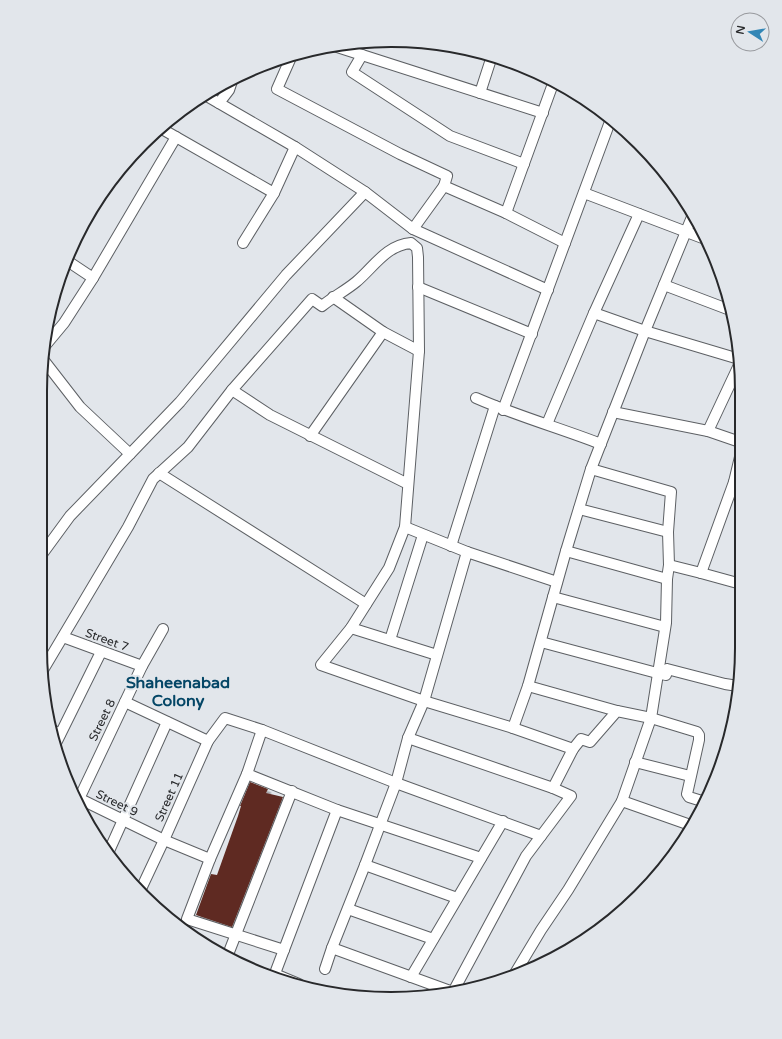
<svg xmlns="http://www.w3.org/2000/svg" width="782" height="1039" font-family="'Varela Round',sans-serif">
<defs>
<filter id="shadow"><feDropShadow dx="3.5" dy="3.5" stdDeviation="0" flood-color="#0004"/></filter>
</defs>
<rect width="100%" height="100%" fill="#e2e6eb"/>
<polygon fill="#5f2b22" filter="url(#shadow)" points="250,782 268,789 266,793 283,797 232,927 196,915 211,874 217,875 238,816 241,806 240,806"/>
<g fill="none" stroke-linecap="round" stroke-linejoin="round">
<defs>
<g id="street">
<polyline points="334,46 543,113"/>
<polyline points="362,55 352,72 450,136 524,164"/>
<polyline points="480,93 492,56"/>
<polyline points="205,95 295,147 365,192 413,229 444,186 447,176 400,154 277,89 292,55"/>
<polyline points="219,103 229,90 233,78"/>
<polyline points="162,129 274,193"/>
<polyline points="444,186 506,213 565,243"/>
<polyline points="584,193 705,239"/>
<polyline points="506,213 554,81"/>
<polyline points="413,229 548,290"/>
<polyline points="243,243 274,193 295,147"/>
<polyline points="69,262 93,278"/>
<polyline points="664,285 730,310"/>
<polyline points="418,287 532,334"/>
<polyline points="333,297 383,332 419,351"/>
<polyline points="594,313 645,331 739,359"/>
<polyline points="44,347 64,323 93,278 176,137"/>
<polyline points="42,358 80,407 130,454 180,402 286,275 365,192"/>
<path d="M476 398C517 416 560 428 601 444"/>
<polyline points="503,410 611,119"/>
<polyline points="613,412 708,431 740,442"/>
<polyline points="547,424 594,313 639,214"/>
<polyline points="708,431 739,365"/>
<polyline points="310,436 383,332"/>
<polyline points="740,457 734,482 740,486"/>
<polyline points="159,473 366,604"/>
<polyline points="734,482 701,573 741,584"/>
<path d="M408 484 270 415 232 390 312 299 322 306C333 297 345 291 356 282 373 268 386 245 411 243L417 248 418 257 419 351 405 527 389 568 351 628 321 665 424 701 513 728 573 749"/>
<polyline points="579,509 668,532"/>
<polyline points="405,527 467,552"/>
<polyline points="451,546 495,406"/>
<polyline points="566,551 667,579"/>
<polyline points="40,557 70,516 130,454"/>
<polyline points="669,565 701,573"/>
<polyline points="553,597 665,627"/>
<polyline points="351,628 437,655"/>
<polyline points="63,637 142,666"/>
<polyline points="390,640 423,535"/>
<polyline points="541,642 657,673 666,675 667,669 725,684 738,686"/>
<polyline points="43,670 128,527 153,479 188,447 232,390"/>
<polyline points="528,686 617,711"/>
<polyline points="125,702 208,741"/>
<polyline points="513,728 528,686 566,551 591,469 645,331 692,217"/>
<polyline points="51,729 60,734"/>
<polyline points="262,730 247,774 210,859 187,919 284,950"/>
<polyline points="408,738 553,788 571,796 526,856 454,990"/>
<polyline points="55,745 101,652"/>
<polyline points="635,762 690,776"/>
<polyline points="247,774 337,810 481,858"/>
<polyline points="553,788 573,749 581,739 590,742 617,711 651,718 697,732 699,735 699,740 687,794 689,797 705,802"/>
<polyline points="76,797 164,840 210,859"/>
<polyline points="78,801 142,666 163,629"/>
<polyline points="622,801 693,826"/>
<polyline points="109,851 167,722"/>
<polyline points="365,865 457,898"/>
<polyline points="141,889 164,840 208,741 225,718 262,730 396,783 541,836"/>
<polyline points="348,909 433,939"/>
<polyline points="332,948 450,991"/>
<polyline points="227,957 292,791"/>
<polyline points="325,969 332,948 365,865 396,783 408,738 424,701 467,552 557,582"/>
<polyline points="275,974 299,984"/>
<polyline points="514,975 541,930 568,890 622,801 651,718 666,623 667,579 669,565 668,532 671,492 591,469"/>
<polyline points="274,976 337,810"/>
<polyline points="411,977 503,821"/>
</g>
</defs>
<use href="#street" stroke="#5d6064" stroke-width="12"/>
<use href="#street" stroke="#fff" stroke-width="10"/>
</g>
<g text-anchor="middle" dominant-baseline="central" stroke-width="4" stroke-linejoin="round" paint-order="stroke">
<g font-size="12" fill="#28292b" stroke="#e2e6eb">
<text transform="translate(107 640) rotate(20)">Street 7</text>
<text transform="translate(102 720) rotate(-64)">Street 8</text>
<text transform="translate(169 797) rotate(-66)">Street 11</text>
<text transform="translate(117 803) rotate(26)">Street 9</text>
</g>
<g font-size="16" font-weight="bold" fill="#044666" stroke="#e2e6eb">
<text x="178" y="683">Shaheenabad<tspan x="178" dy="18">Colony</tspan></text>
</g>
</g>
<path d="M0 0H782V1039H0ZM391 47H391A344 344 0 0 1 735 391V648A344 344 0 0 1 391 992H391A344 344 0 0 1 47 648V391A344 344 0 0 1 391 47Z" fill="#e2e6eb" fill-rule="evenodd"/>
<path fill="none" stroke="#28292b" stroke-width="2" d="M391 47H391A344 344 0 0 1 735 391V648A344 344 0 0 1 391 992H391A344 344 0 0 1 47 648V391A344 344 0 0 1 391 47Z"/>
<g transform="translate(750 32) rotate(282)"><circle r="19" fill="#e2e6eb" stroke="#989a9e"/>
<path d="M0-3L7 15L0 10L-7 15Z" fill="#3286b6"/>
<text y="-6" font-size="11" font-weight="bold" text-anchor="middle" fill="#28292b">N</text>
</g>
</svg>
